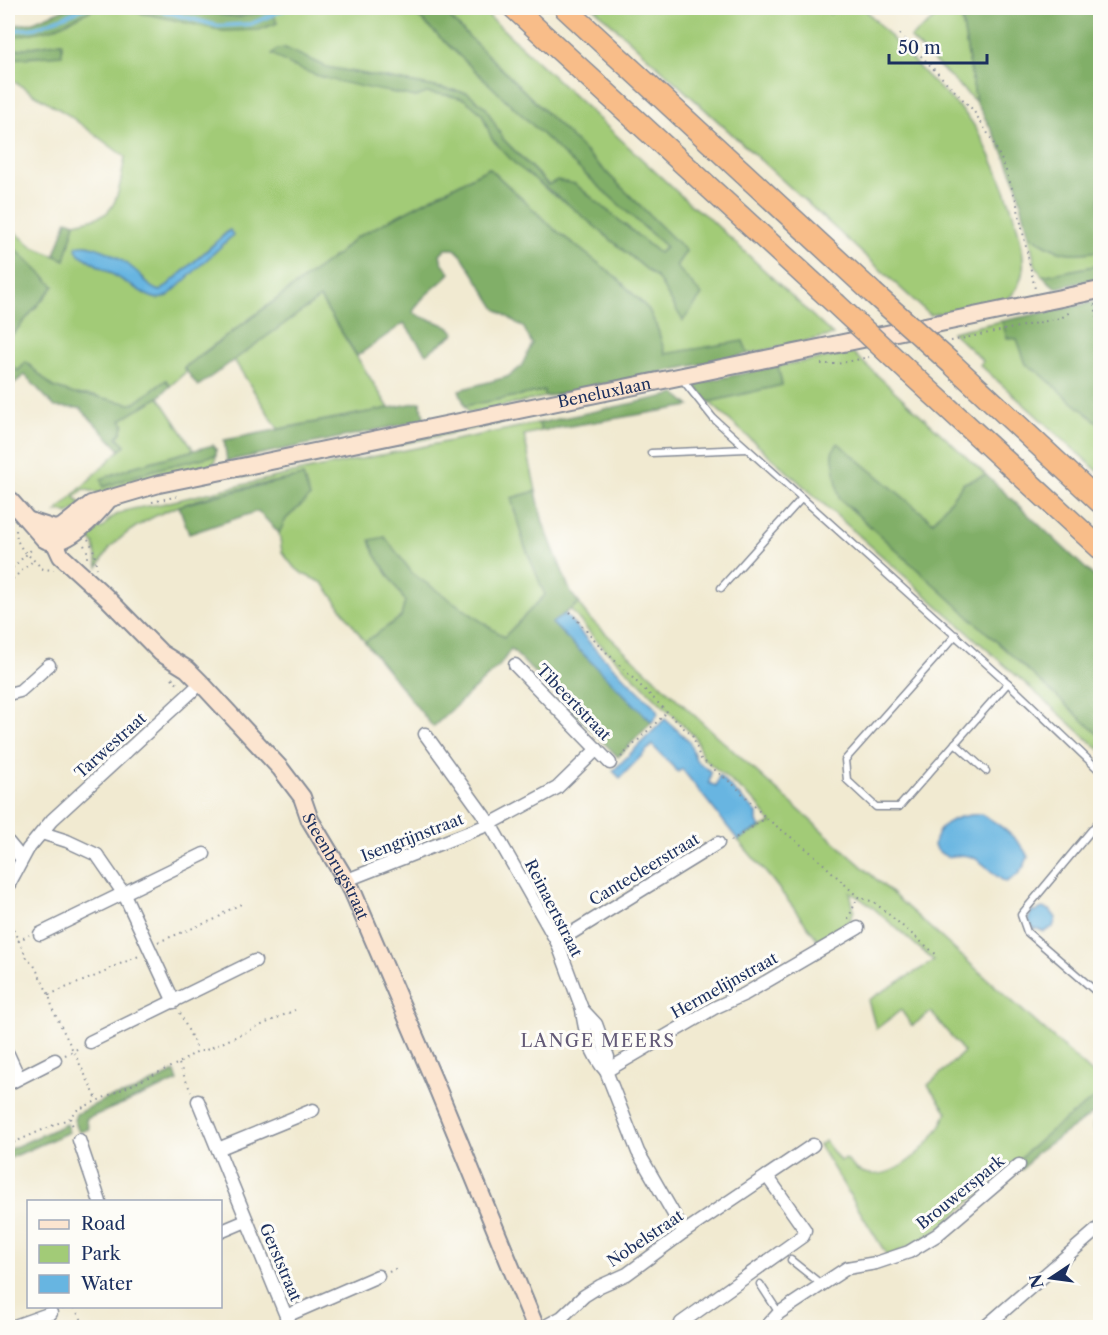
<svg xmlns="http://www.w3.org/2000/svg" width="1108" height="1335" font-family="'Libre Caslon Text',serif">
<rect width="100%" height="100%" fill="#fdfcf7"/>
<filter id="ink" filterUnits="userSpaceOnUse"><feTurbulence type="fractalNoise" baseFrequency=".0167" numOctaves="2"/><feDisplacementMap in="SourceGraphic" scale="12" xChannelSelector="R" yChannelSelector="G"/><feConvolveMatrix kernelMatrix="1 2 1 2 8 2 1 2 1" color-interpolation-filters="sRGB"/></filter>
<filter id="wash" filterUnits="userSpaceOnUse"><feTurbulence type="fractalNoise" baseFrequency=".008" numOctaves="4" result="noise"/><feDisplacementMap in="SourceGraphic" scale="24" xChannelSelector="R" yChannelSelector="G"/><feGaussianBlur stdDeviation="1.35" result="paint"/><feColorMatrix in="noise" values="0 0 0 0 0 0 0 0 0 0 0 0 0 0 0 0 0 1.4 0 .05"/><feComposite in="paint" operator="in"/></filter>
<g filter="url(#wash)">
<rect width="100%" height="100%" fill="#f1ead1"/>
<g fill="#a2cb77" stroke="#5e7d6a" stroke-width="1.5" fill-rule="evenodd">
<path d="M96 8H122L144 14 259 30 277 23 272 9C242 19 226 17 196 8H409L564 155 666 247 659 253 575 184 549 185 503 139 486 108 468 93 326 67 285 48 289 65 321 77 416 97 427 92 447 95 464 99 473 106 482 114 492 139 548 191 569 205 658 279 683 320 676 266 686 251 440 8H480L692 206 709 218 833 335 748 354 743 341 665 354 658 330 649 310 616 277 553 228 489 168 355 238 339 253 184 367 187 371 170 386 166 380 135 403 130 404 94 396 74 394 53 387 26 362 18 371 8 362 11 354 8 350V340L54 286 8 242V226L33 247 65 260 75 223C84 221 94 219 103 215 119 208 122 173 125 157L67 114 8 78V59L41 57 62 42 8 51V38ZM229 230 233 235 168 296C160 300 155 299 147 295L79 254 77 246 89 245 143 277 150 287 157 291H161Z"/>
<path d="M594 8H824L830 14 835 8H864C884 30 905 53 926 75 940 89 955 102 968 117 990 144 1027 236 1023 270 1021 282 1015 295 1005 300L930 315Z"/>
<polygon points="948,8 960,8 976,102 910,38"/>
<path d="M1029 235C1059 254 1065 256 1100 251V265L1042 276 1035 264Z"/>
<polygon points="320,298 389,408 278,429 234,360"/>
<polygon points="1002,321 1007,337 1017,338 1026,364 1041,374 1066,397 1100,424 1100,473 980,365 983,361 952,332"/>
<polygon points="853,353 986,475 964,483 933,522 838,443 1100,736 1100,750 709,402 782,385 778,366"/>
<polygon points="544,391 545,397 469,413 465,406"/>
<polygon points="159,397 194,450 132,467 102,479 103,487 157,469 216,455 215,462 211,465 130,483 98,493 84,489 75,497 82,506 68,514 62,511 56,512 125,445 117,437 120,420"/>
<polygon points="500,419 502,423 243,477 243,472"/>
<path d="M539 423 541 431 524 435 536 491 512 498 524 544 545 595 504 637 413 574 384 537 375 554 405 601 401 617 365 642 323 583 303 574 293 566 282 552 279 533 286 519 310 497 303 476C242 489 161 499 114 544 107 550 103 559 98 567L94 544 89 538 98 529 103 528C112 509 143 507 161 504L302 471Z"/>
<path d="M579 603 587 616 720 739 1100 1080V1094L1054 1128 934 1233 888 1257 819 1145 825 1141 840 1161 845 1159C849 1162 854 1168 859 1171 894 1187 937 1140 947 1112L928 1085 964 1052 931 1012 912 1026 901 1010 876 1029 868 1000 934 961 871 906 850 892 854 910 850 921 818 940 773 881 738 840 771 823 756 802 703 758 695 737 595 639 571 610Z"/>
</g>
<g fill="#81af68" stroke="#4e6f63" stroke-width="1.5">
<polygon points="66,8 96,8 52,29 8,38 8,26 31,23"/>
<polygon points="122,8 196,8 222,15 240,17 272,9 277,23 259,30 222,31"/>
<path d="M409 8H440L686 251 676 266 702 295 683 321 658 279 569 205 516 165 492 139 482 114 473 106 464 99 447 95 427 93 416 97C367 87 314 82 272 54L277 49 285 48 326 67 468 93 486 108 503 139 548 185 557 180 575 184 659 253 666 247 564 155Z"/>
<path d="M960 8H1100V251C1065 256 1059 254 1029 235L1016 183 1000 145 976 102Z"/>
<polygon points="62,42 62,55 8,59 8,51"/>
<path d="M489 168 553 228 616 277 649 310 658 330 665 354 743 341 748 354 545 397 544 391 465 406 459 390 507 377 521 367 532 344 524 328 496 309 462 256 455 249H445L440 254 442 263 450 273C438 287 421 295 413 312 426 322 444 320 455 333L426 354 404 323 357 356 320 298 198 386 184 368 339 253 355 238Z"/>
<polygon points="67,220 75,223 65,260 55,255"/>
<polygon points="8,242 54,286 8,340"/>
<polygon points="1100,265 1100,278 1056,288 1042,276"/>
<polygon points="1100,301 1100,424 1066,397 1041,374 1026,364 1017,339 1007,338 1002,321"/>
<polygon points="8,362 18,371 26,362 53,387 74,394 94,396 130,404 135,403 166,380 170,386 159,397 121,420 124,424 121,433 117,437 125,445 120,450 80,408 55,407 25,375 13,384 8,379"/>
<polygon points="778,366 782,385 709,402 693,384"/>
<polygon points="676,394 690,406 541,431 539,423"/>
<polygon points="420,402 425,420 227,461 224,440"/>
<polygon points="838,443 933,522 964,483 986,475 1100,582 1100,736 839,498 832,452"/>
<polygon points="213,445 216,449 216,455 157,469 103,487 101,479 132,467"/>
<polygon points="303,476 310,497 286,519 279,533 258,511 189,534 179,506 222,494"/>
<polygon points="536,491 543,523 571,593 579,603 552,623 652,722 618,757 511,649 500,665 433,727 365,642 401,617 405,601 375,554 370,540 385,537 413,574 504,637 545,595 524,544 511,498"/>
<polygon points="175,1072 178,1081 86,1119 89,1129 79,1132 74,1120 76,1114 108,1098 130,1093"/>
<polygon points="1100,1094 1100,1135 1095,1133 1093,1124 1100,1116 1097,1111 1036,1153 1022,1170 1012,1165 1054,1128"/>
<polygon points="66,1124 69,1132 8,1159 8,1150"/>
</g>
<g fill="#67b5e1" stroke="#4172a0" stroke-width="1.5">
<path d="M230 230 233 235 168 296C160 300 155 299 147 295L79 254 76 249 77 246C93 240 124 261 136 271 145 278 149 290 161 291Z"/>
<polygon points="565,614 595,649 655,707 658,714 652,722 552,623"/>
<polygon points="665,719 689,741 696,760 711,772 709,783 716,786 719,776 757,813 757,822 760,827 738,840 682,769 678,772 652,745 620,778 613,771"/>
<path d="M981 814C998 823 1021 840 1028 857 1024 869 1018 876 1006 882 993 876 985 862 972 857 955 850 949 866 934 846 936 821 960 815 981 814Z"/>
<polygon points="1042,908 1050,910 1056,918 1053,927 1044,932 1035,928 1034,930 1028,920 1032,910 1035,912"/>
</g>
<g fill="none" stroke-linecap="round" stroke-linejoin="round">
<g stroke="#67b5e1" stroke-width="4">
<polyline points="152,8 218,26 251,24 288,8"/>
<polyline points="8,31 35,28 85,8"/>
</g>
</g>
</g>
<g filter="url(#ink)">
<g fill="none" stroke-linecap="round" stroke-linejoin="round">
<defs>
<g id="lane">
<polyline points="682,379 713,418 1008,683 1100,771"/>
<polyline points="651,453 747,449"/>
<polyline points="721,588 802,498"/>
<polyline points="956,635 845,760 847,780 876,807 899,807 1008,683"/>
<polyline points="955,743 986,771"/>
<polyline points="1100,820 1021,915 1027,932 1100,995"/>
<polyline points="791,1260 821,1284"/>
<polyline points="760,1284 779,1313"/>
</g>
<g id="street">
<polyline points="515,665 610,763"/>
<polyline points="8,694 20,691 49,665"/>
<polyline points="425,734 490,824 557,942 582,1009 596,1024 608,1057 606,1071 638,1152 684,1232"/>
<polyline points="42,833 67,841 97,855 124,894 174,1002"/>
<polyline points="8,842 22,859"/>
<polyline points="347,880 490,824 557,788 597,749"/>
<polyline points="8,886 28,849 52,820 201,683"/>
<polyline points="40,934 204,854"/>
<polyline points="557,942 718,843"/>
<path d="M582 1009C584 1030 591 1055 606 1071L714 1008 745 994 858 928"/>
<polyline points="90,1042 255,961"/>
<polyline points="8,1054 19,1078"/>
<polyline points="8,1084 55,1060"/>
<polyline points="198,1101 291,1328"/>
<polyline points="79,1140 100,1202"/>
<polyline points="218,1149 313,1110"/>
<polyline points="220,1232 246,1221"/>
<polyline points="286,1316 378,1276"/>
<polyline points="681,1323 803,1236 805,1230 767,1176"/>
<polyline points="9,1328 51,1313"/>
<polyline points="542,1328 562,1317 584,1296 600,1286 627,1274 684,1232 813,1145"/>
<polyline points="769,1328 768,1325 779,1313 847,1268 876,1263 909,1252 937,1235 1019,1165"/>
<polyline points="984,1328 1100,1227"/>
</g>
<g id="secondary">
<path d="M8 498 44 539C63 552 98 513 109 499"/>
<path id="s1" d="M30 521 55 529 62 527 91 504 159 484 1100 290"/>
<path id="s2" d="M55 529 54 541 61 556 107 598 161 653 187 669 201 683 280 768 302 797 310 820 352 890 438 1090 536 1328"/>
</g>
<g id="highway">
<polyline points="514,8 835,303"/>
<polyline points="565,8 873,293"/>
<polyline points="951,363 1100,502"/>
<polyline points="910,373 1100,548"/>
</g>
</defs>
<use href="#lane" stroke="#868c98" stroke-width="9"/>
<use href="#street" stroke="#868c98" stroke-width="15"/>
<use href="#secondary" stroke="#868c98" stroke-width="20"/>
<use href="#highway" stroke="#868c98" stroke-width="24"/>
<g stroke="#868c98" stroke-width="2" stroke-dasharray="1.5 4.5" stroke-linecap="butt">
<polyline points="900,34 973,110 992,140 1004,165 1016,200 1035,289"/>
<polyline points="1095,304 1100,337"/>
<polyline points="951,341 1061,318 1070,312"/>
<polyline points="821,364 837,364 869,357"/>
<polyline points="152,502 179,496"/>
<polyline points="16,530 17,540 22,549 43,569 54,570"/>
<polyline points="88,539 93,548 97,568"/>
<polyline points="84,545 87,551 87,559"/>
<polyline points="8,572 31,550 35,550"/>
<polyline points="8,583 34,560"/>
<polyline points="570,612 601,647 693,737 700,758 735,786 766,818 813,854 858,897 874,902 938,956"/>
<polyline points="172,678 180,687"/>
<polyline points="621,757 667,712"/>
<polyline points="731,841 766,818"/>
<polyline points="8,919 27,958 34,965 49,995 53,1010 97,1099"/>
<polyline points="848,919 858,897"/>
<polyline points="18,941 29,935"/>
<polyline points="158,942 218,918 225,912 241,904"/>
<path d="M49 995C68 986 88 980 107 971L108 969 139 956"/>
<polyline points="180,1013 198,1051"/>
<polyline points="65,1055 79,1048"/>
<polyline points="179,1064 191,1092"/>
<polyline points="70,1118 74,1129"/>
<polyline points="8,1145 70,1118 75,1111 179,1063 198,1051 204,1051 295,1010"/>
<polyline points="8,1178 8,1183"/>
<polyline points="389,1272 399,1267"/>
<polyline points="74,1308 87,1328"/>
<polyline points="62,1309 77,1306"/>
</g>
<use href="#lane" stroke="#fff" stroke-width="6"/>
<use href="#street" stroke="#fff" stroke-width="12"/>
<use href="#secondary" stroke="#fce5d0" stroke-width="16"/>
<use href="#highway" stroke="#f8bd89" stroke-width="21"/>
<defs>
<g id="highway-bridge">
<polyline points="873,293 951,363"/>
<polyline points="835,303 910,373"/>
</g>
</defs>
<use href="#highway-bridge" stroke="#868c98" stroke-width="24" stroke-linecap="butt"/>
<use href="#highway-bridge" stroke="#f8bd89" stroke-width="21"/>
</g>
</g>
<g text-anchor="middle" dominant-baseline="central" stroke-width="6" stroke-linejoin="round" paint-order="stroke">
<g font-size="16" fill="#1b2f5e" stroke="#fdfcf7">
<text stroke="none"><textPath href="#s1" startOffset="596">Beneluxlaan</textPath></text>
<text transform="translate(574 702) rotate(46)">Tibeertstraat</text>
<text transform="translate(110 745) rotate(-42)">Tarwestraat</text>
<text transform="translate(412 837) rotate(-21)">Isengrijnstraat</text>
<text stroke="none"><textPath href="#s2" startOffset="448">Steenbrugstraat</textPath></text>
<text transform="translate(644 869) rotate(-31)">Cantecleerstraat</text>
<text transform="translate(554 908) rotate(63)">Reinaertstraat</text>
<text transform="translate(724 985) rotate(-29)">Hermelijnstraat</text>
<text transform="translate(960 1192) rotate(-39)">Brouwerspark</text>
<text transform="translate(645 1238) rotate(-34)">Nobelstraat</text>
<text transform="translate(281 1262) rotate(67)">Gerststraat</text>
</g>
<g font-size="18" letter-spacing="1.5" fill="#635a77" stroke="#fdfcf7">
<text x="598" y="1041">LANGE MEERS</text>
</g>
</g>
<rect width="1108" height="1335" fill="none" stroke="#fdfcf7" stroke-width="30"/>
<rect x="27" y="1200" width="195" height="108" fill="#fdfcf7" stroke="#a3aaba" stroke-width="1.5"/>
<rect x="39" y="1220" width="30" height="9" fill="#fce5d0" stroke="#a3aaba" stroke-width="1.5"/>
<text x="81" y="1230" font-size="18" fill="#1b2f5e">Road</text>
<rect x="39" y="1245" width="30" height="18" fill="#a2cb77" stroke="#a3aaba" stroke-width="1.5"/>
<text x="81" y="1260" font-size="18" fill="#1b2f5e">Park</text>
<rect x="39" y="1275" width="30" height="18" fill="#67b5e1" stroke="#a3aaba" stroke-width="1.5"/>
<text x="81" y="1290" font-size="18" fill="#1b2f5e">Water</text>
<g transform="translate(1051 1278) rotate(257)" stroke="#fdfcf7" stroke-width="4.5" paint-order="stroke">
<path d="M0-4.5L10 22L0 15L-10 22Z" fill="#1b2f5e"/>
<text y="-9" font-size="16" font-weight="bold" text-anchor="middle" fill="#1b2f5e">N</text>
</g>
<path d="M889 54v9h98v-9" fill="none" stroke="#1b2f5e" stroke-width="3"/>
<text x="898" y="54" font-size="18" fill="#1b2f5e" stroke="#fdfcf7" stroke-width="4.5" paint-order="stroke">50 m</text>
</svg>
